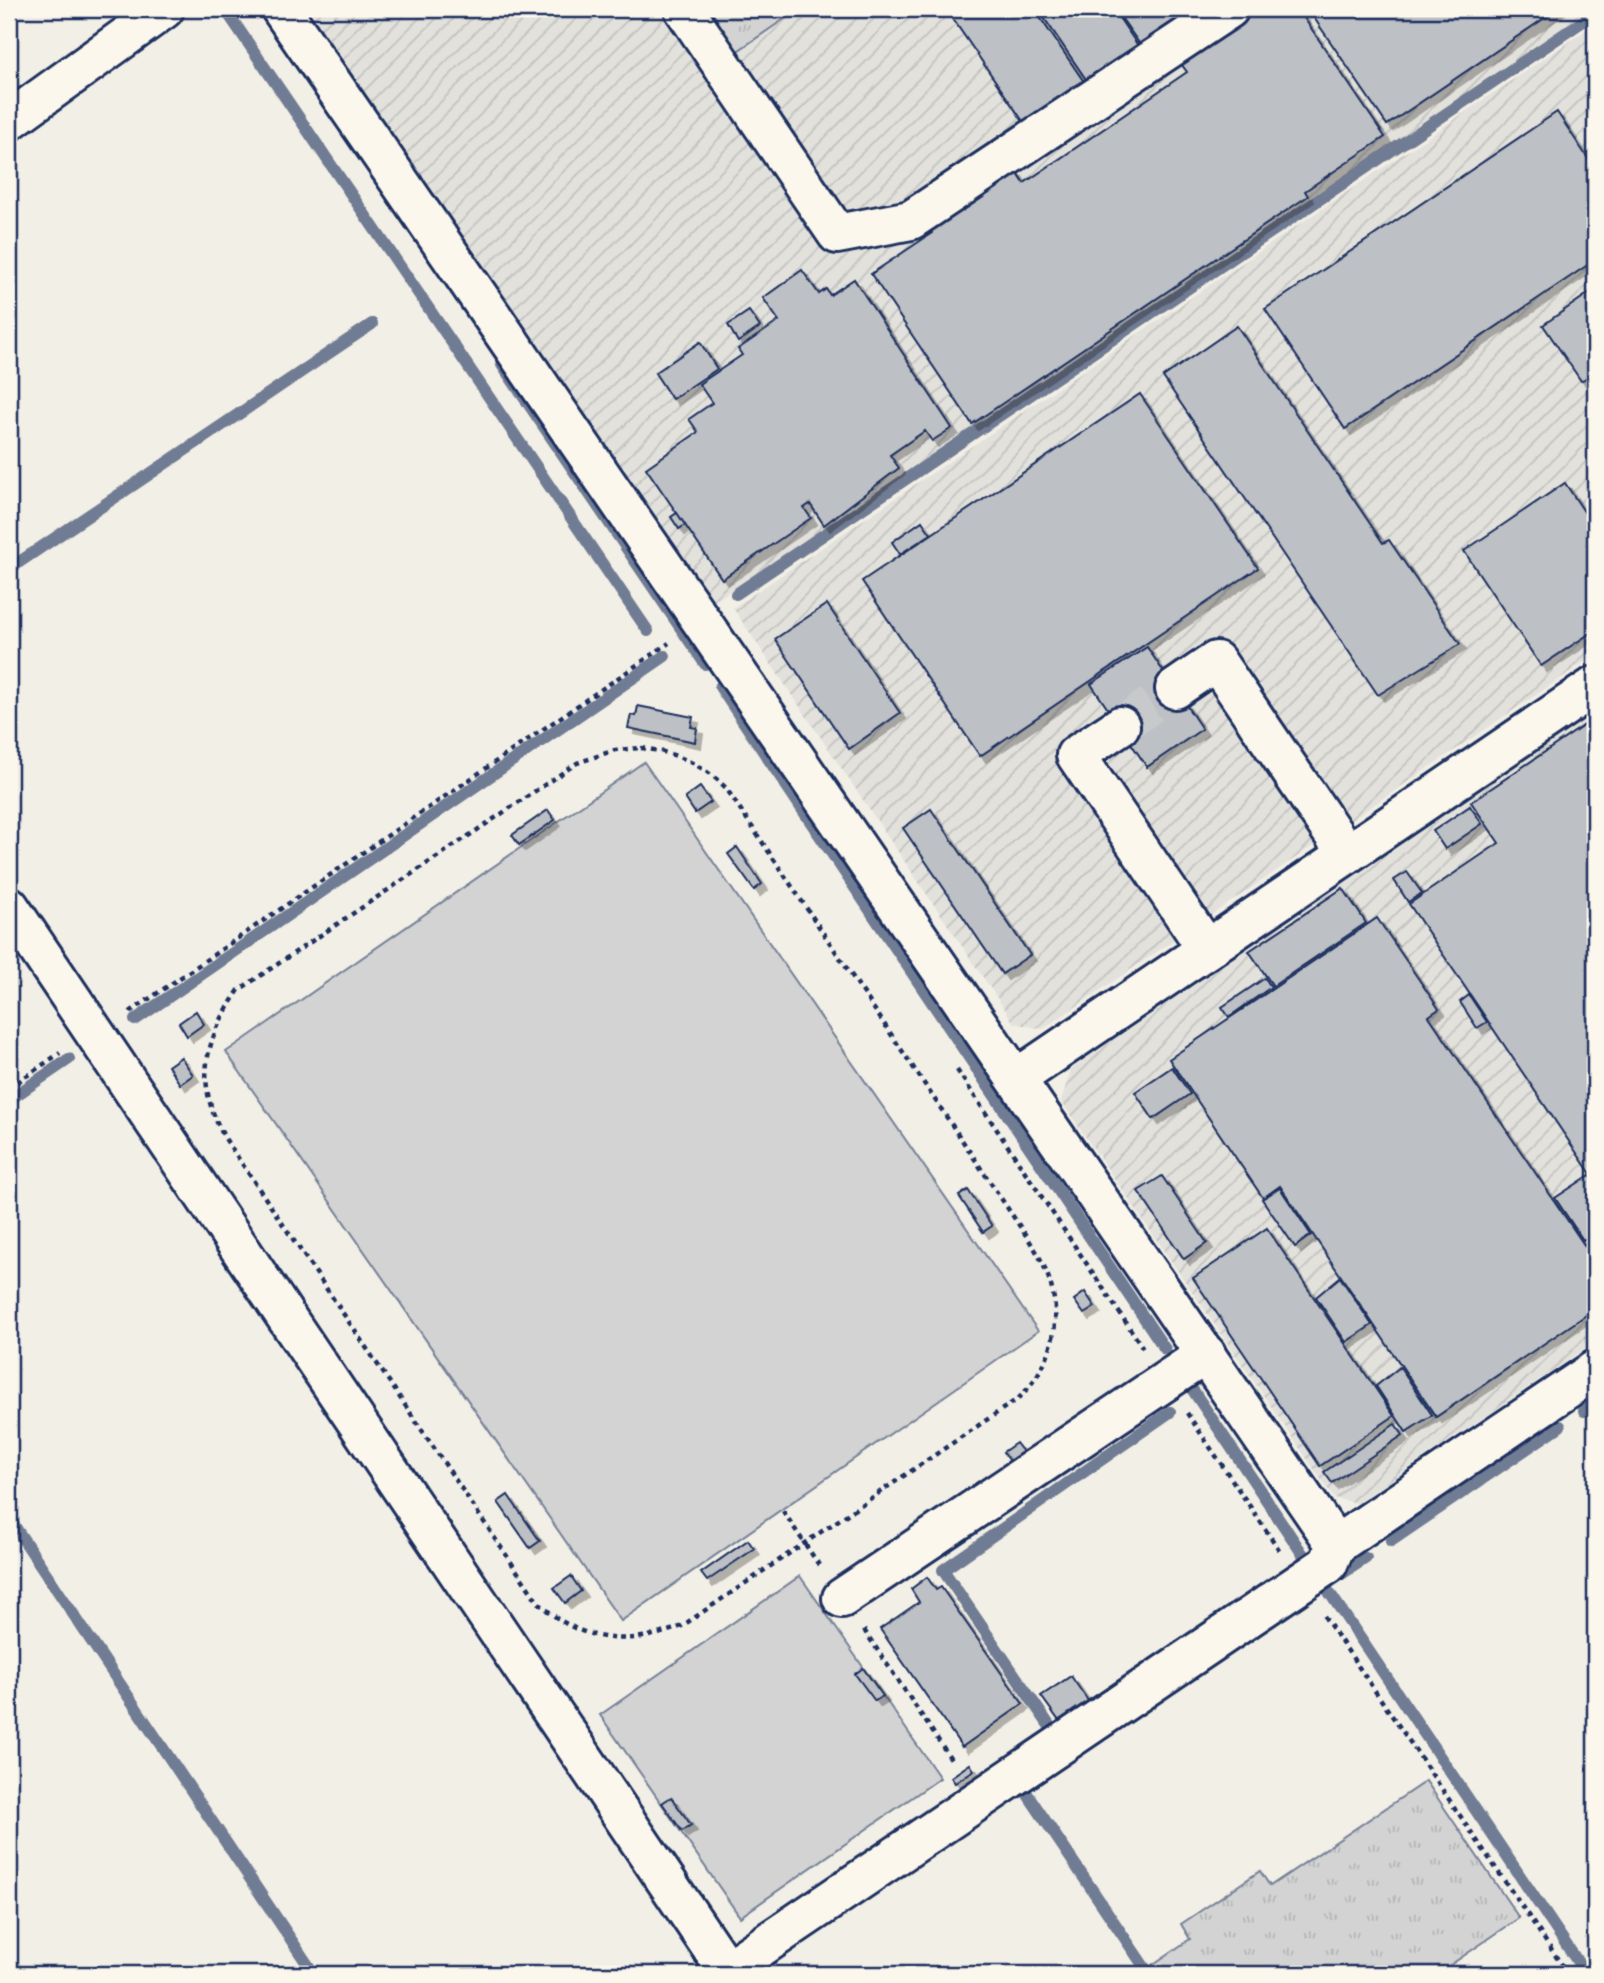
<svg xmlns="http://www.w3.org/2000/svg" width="1604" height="1983" font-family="'Architects Daughter',sans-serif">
<defs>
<pattern id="industrial-furrows" width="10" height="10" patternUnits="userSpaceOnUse" patternTransform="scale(1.75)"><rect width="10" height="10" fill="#e2e1dc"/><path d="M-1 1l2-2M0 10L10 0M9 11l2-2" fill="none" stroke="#c1c1bf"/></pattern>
<pattern id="grass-tufts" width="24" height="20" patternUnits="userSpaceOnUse" patternTransform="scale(1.75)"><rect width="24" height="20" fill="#d2d3d2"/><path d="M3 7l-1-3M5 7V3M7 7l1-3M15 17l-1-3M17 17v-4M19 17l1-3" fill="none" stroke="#b4b5b7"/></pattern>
<filter id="shadow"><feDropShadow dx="6" dy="6" stdDeviation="0" flood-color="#0004"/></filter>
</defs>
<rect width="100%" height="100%" fill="#f2efe6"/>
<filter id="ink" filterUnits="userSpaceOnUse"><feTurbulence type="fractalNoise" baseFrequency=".0143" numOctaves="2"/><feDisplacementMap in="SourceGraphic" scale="14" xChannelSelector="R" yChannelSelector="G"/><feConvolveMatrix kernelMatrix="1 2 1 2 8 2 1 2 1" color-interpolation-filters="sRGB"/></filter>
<g filter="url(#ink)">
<g fill="url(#industrial-furrows)">
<polygon points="299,9 706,9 736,52 799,9 1590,9 706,607"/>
<polygon points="1595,24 1595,655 1043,1029 1014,1023 733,608"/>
<polygon points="1595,713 1595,1342 1357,1503 1334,1498 1061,1101 1071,1069"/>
</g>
<g fill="url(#grass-tufts)" stroke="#768198" stroke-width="2">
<polygon points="706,9 799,9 736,52"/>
<polygon points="1426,1781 1519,1918 1437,1974 1158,1974 1152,1965 1190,1939 1181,1924 1260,1871 1270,1886"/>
</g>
<g fill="#d2d3d2" stroke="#768198" stroke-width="2">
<polygon points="644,762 1038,1331 621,1621 226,1052"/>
<polygon points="800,1576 940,1778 740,1917 600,1715"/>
</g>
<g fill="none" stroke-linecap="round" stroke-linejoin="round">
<g stroke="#707b93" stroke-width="12">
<polyline points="115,9 127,19"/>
<polyline points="225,9 648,631"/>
<polyline points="502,365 705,664"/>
<polyline points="9,569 372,324"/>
<polyline points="736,594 1595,13"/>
<polyline points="720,687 1165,1349"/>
<polyline points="135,1020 665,656"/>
<polyline points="9,1100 69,1059"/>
<polyline points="1190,1386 1306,1559"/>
<polyline points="1584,1411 1595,1403"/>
<polyline points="9,1518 314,1974"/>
<polyline points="1391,1541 1560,1426"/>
<polyline points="1334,1579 1366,1558"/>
<polyline points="1323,1583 1586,1974"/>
<polyline points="1051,1728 943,1570 1170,1412"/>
<polyline points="1024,1789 1149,1974"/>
</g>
</g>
<g fill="#bdc0c4" stroke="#1b2f5e" stroke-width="2" filter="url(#shadow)">
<polygon points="946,9 1034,9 1089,89 1029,130"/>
<polygon points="1038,9 1113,9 1143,53 1092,88"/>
<polygon points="1115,9 1211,9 1146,53"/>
<polygon points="1256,9 1298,9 1385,137 1305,191 1308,196 972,424 871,274 932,233 930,229 1016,171 1024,183 1187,72 1179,61"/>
<polygon points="1308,9 1558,9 1387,125"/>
<polygon points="1557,112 1595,169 1595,260 1345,429 1265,309"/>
<polygon points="802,270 819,294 826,289 830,295 854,279 952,428 932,441 925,431 890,455 899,468 824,525 810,504 804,508 811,518 722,579 646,468 698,432 689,419 712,403 699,384 742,355 738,349 779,321 763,298"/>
<polygon points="1595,289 1595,372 1581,381 1543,325"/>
<polygon points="749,311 760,327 738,342 728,325"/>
<polygon points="1237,326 1383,543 1389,540 1460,644 1378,695 1163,377"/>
<polygon points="700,342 717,369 672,399 655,373"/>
<polygon points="1140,394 1258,568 980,756 862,581"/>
<polygon points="1565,483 1595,528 1595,630 1541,666 1464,551"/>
<polygon points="677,513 685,525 679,529 671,517"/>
<polygon points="922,521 931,534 900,554 892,542"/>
<polygon points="827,604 900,713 849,749 775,639"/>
<polygon points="1147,647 1202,729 1147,767 1091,684"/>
<polygon points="638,706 693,717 691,727 697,728 695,742 628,728 631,715 636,716"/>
<polygon points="1595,718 1595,1180 1409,904 1499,843 1471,802"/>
<polygon points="700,787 711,802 695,813 685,798"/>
<polygon points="1470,806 1482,824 1445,849 1433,831"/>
<polygon points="931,809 1030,955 1002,974 903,828"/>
<polygon points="548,810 555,820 519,845 512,835"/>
<polygon points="737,847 762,884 754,890 728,854"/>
<polygon points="1407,872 1422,893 1408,902 1394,880"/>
<polygon points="1343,888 1366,923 1273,986 1249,951"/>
<polygon points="1377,918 1439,1009 1429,1016 1595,1261 1595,1309 1436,1417 1280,1186 1263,1198 1169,1059"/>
<polygon points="1265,978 1271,987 1229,1017 1222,1007"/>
<polygon points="1469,995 1487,1022 1477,1028 1460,1002"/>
<polygon points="196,1011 204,1024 187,1036 179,1023"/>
<polygon points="181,1057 193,1075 180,1084 168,1066"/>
<polygon points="1172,1067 1190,1094 1153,1119 1135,1092"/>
<polygon points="1590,1175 1595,1183 1595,1232 1583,1240 1555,1198"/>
<polygon points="1162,1176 1207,1243 1184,1259 1138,1191"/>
<polygon points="1280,1188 1311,1235 1295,1247 1262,1199"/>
<polygon points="968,1190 992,1226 983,1232 959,1196"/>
<polygon points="1267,1228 1394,1416 1320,1466 1193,1278"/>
<polygon points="1595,1236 1595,1258 1585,1243"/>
<polygon points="1340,1277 1372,1325 1346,1342 1316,1297"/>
<polygon points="1085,1292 1095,1307 1084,1314 1074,1300"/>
<polygon points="1400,1367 1432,1415 1406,1432 1376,1386"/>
<polygon points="1395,1424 1403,1435 1332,1483 1324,1472"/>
<polygon points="1016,1443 1023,1452 1010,1461 1003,1452"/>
<polygon points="508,1495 540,1541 530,1548 498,1502"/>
<polygon points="748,1540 754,1549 707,1581 701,1573"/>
<polygon points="571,1576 581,1591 565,1603 554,1588"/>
<polygon points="927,1577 936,1590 941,1587 1023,1704 962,1747 880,1629 919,1602 911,1589"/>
<polygon points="863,1668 883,1696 875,1701 855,1674"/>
<polygon points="1071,1676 1091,1705 1062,1725 1041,1696"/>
<polygon points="970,1764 974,1770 955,1783 951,1777"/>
<polygon points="671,1797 691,1825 682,1831 662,1803"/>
</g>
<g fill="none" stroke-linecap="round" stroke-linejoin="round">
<polyline stroke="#c7c9cb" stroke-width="38" stroke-dasharray="38 19" stroke-linecap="butt" points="1120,726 1175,689"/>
<defs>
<g id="minor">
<polyline points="281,9 1336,1545"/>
<polyline points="684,9 837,234 911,220 1229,9"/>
<polyline points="9,121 164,9"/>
<polyline points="1175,689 1216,661 1347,854"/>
<polyline points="1120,726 1076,755 1207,949"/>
<polyline points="9,906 729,1974"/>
<polyline points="1017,1078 1595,686"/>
<polyline points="842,1598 1206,1354"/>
<polyline points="721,1974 1328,1564 1336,1545 1595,1370"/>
</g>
</defs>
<use href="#minor" stroke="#1b2f5e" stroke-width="44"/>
<g stroke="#1b2f5e" stroke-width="4.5" stroke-dasharray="5 5" stroke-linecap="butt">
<path d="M641 748C675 752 702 764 726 788L1033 1246C1066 1298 1063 1353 1019 1398L682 1626C630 1647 579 1643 538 1602L226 1140C193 1083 204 1041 239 990L577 763 615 750Z"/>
<polyline points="130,1012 669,643"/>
<polyline points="957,1070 1143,1348"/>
<polyline points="9,1088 60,1053"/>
<polyline points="1187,1413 1280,1551"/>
<polyline points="783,1511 819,1565"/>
<polyline points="1324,1616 1568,1974"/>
<polyline points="864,1630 951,1759"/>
</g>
<use href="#minor" stroke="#fbf7ec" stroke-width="38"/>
</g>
</g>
<rect width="1604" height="1983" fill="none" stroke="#fbf7ec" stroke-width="35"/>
<rect x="18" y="18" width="1569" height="1948" fill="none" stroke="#1b2f5e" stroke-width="2.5" filter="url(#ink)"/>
</svg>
